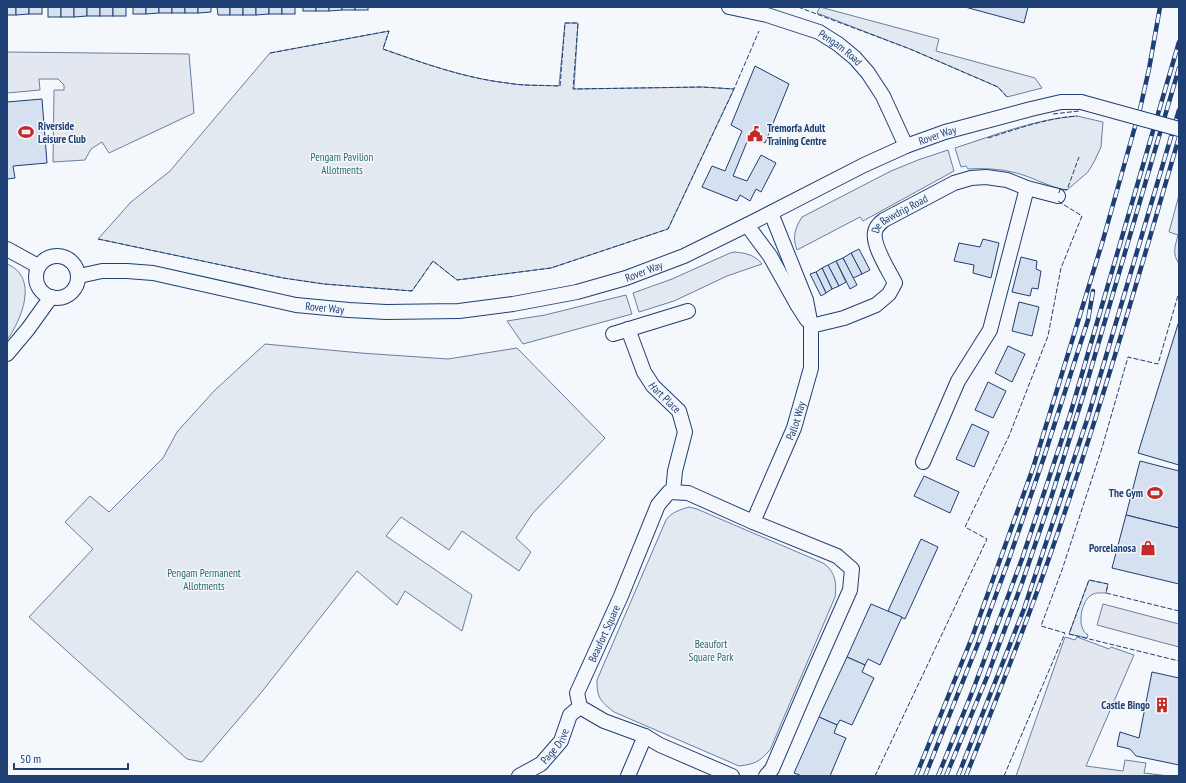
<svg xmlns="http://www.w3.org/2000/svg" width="1186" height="783" font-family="'PT Sans Narrow',sans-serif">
<rect width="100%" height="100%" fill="#f4f7fb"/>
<g fill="#e3e9f0" stroke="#687fa3">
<polygon points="820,7 939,39 936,51 1035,78 1042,88 1007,97 998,87 910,49 817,13"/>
<path d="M565 23H578L574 89 702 87 734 89 668 229 551 268 457 280 433 261 412 291 324 284 283 278 98 239 131 202 170 171 270 53 389 31 383 49C423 63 464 78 507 83 524 86 542 85 559 86Z"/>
<path d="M1077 116 1103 122 1101 147 1094 162 1088 172 1067 190C1052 188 1038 180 1023 175 1005 169 987 168 968 169L966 166 961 167 955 148C995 135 1036 119 1077 116Z"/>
<path d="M948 150 954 171 863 221 860 217 797 250C792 237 795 228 802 217L891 171 918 160Z"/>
<path d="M1179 195V264C1172 253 1175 247 1178 235L1169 232Z"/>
<path d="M734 252C746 253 755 255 762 264L727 276 674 301 639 312 633 293 672 279 730 253Z"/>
<path d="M7 264C39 277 22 319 7 340Z"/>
<polygon points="626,295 632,314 523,344 507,321 545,315"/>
<polygon points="265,344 361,353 448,359 517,348 605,438 533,513 516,538 531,552 519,571 462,531 449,550 401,517 386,536 472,595 462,631 405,591 397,605 357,571 260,694 202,762 187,759 29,617 93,549 65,522 90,496 109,512 163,458 177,432 214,391"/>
<path d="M689 507 697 509 823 563C835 571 837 583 835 597L770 750C759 762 755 764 739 766L614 712C600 701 597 698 597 680L666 520C672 512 679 510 689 507Z"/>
<path d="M1089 580 1108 584 1106 593C1100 593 1095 592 1090 596 1081 603 1076 628 1088 635L1087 638 1069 634Z"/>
</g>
<g fill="#e3e8f0" stroke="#687fa3">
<polygon points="7,52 189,54 194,113 109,153 102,142 91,149 85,160 53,162 54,90 64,90 64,85 58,79 39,79 40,90 7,93"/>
<polygon points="1103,604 1179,624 1179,647 1097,625"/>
<polygon points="1065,637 1075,640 1077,637 1109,649 1111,647 1134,655 1086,766 1123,771 1125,760 1146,763 1144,773 1169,776 1016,776"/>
</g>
<g fill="#d5e0f0" stroke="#1d3f73">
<rect x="7" y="7" width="9" height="8"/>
<polygon points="16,7 29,7 29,14 16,15"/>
<rect x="29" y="7" width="13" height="7"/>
<rect x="48" y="7" width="13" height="10"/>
<rect x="61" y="7" width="13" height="10"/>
<polygon points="74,7 87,7 87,16 74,17"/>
<rect x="87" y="7" width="13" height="9"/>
<rect x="100" y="7" width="13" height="9"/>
<rect x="113" y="7" width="13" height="9"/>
<rect x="133" y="7" width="13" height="7"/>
<polygon points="146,7 159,7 159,13 146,14"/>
<rect x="159" y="7" width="13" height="6"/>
<rect x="172" y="7" width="13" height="6"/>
<rect x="185" y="7" width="13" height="6"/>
<polygon points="198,7 211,7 211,12 198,13"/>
<polygon points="217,7 230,7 230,15 218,15"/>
<rect x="230" y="7" width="13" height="8"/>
<rect x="243" y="7" width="13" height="8"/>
<polygon points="256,7 269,7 269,14 256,15"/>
<rect x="269" y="7" width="13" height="7"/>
<rect x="282" y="7" width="13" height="7"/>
<rect x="303" y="7" width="13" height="4"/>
<rect x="316" y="7" width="13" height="4"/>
<polygon points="329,7 342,7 342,10 329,11"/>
<rect x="342" y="7" width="13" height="3"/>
<rect x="355" y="7" width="13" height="3"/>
<polygon points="965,7 1028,7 1024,23"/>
<polygon points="755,66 789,84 765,143 749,137 733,176 747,181 761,155 776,163 761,192 756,189 750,201 740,195 737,201 702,187 712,166 725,171 742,131 731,125"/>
<polygon points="42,99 47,163 13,166 15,178 7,179 7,102"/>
<polygon points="983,239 999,243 991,278 973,273 974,265 954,261 959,243 980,247"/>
<polygon points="859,249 870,270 862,274 851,253"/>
<polygon points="851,253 862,274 853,278 843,258"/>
<polygon points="1021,257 1037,261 1036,269 1041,271 1038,289 1032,288 1030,296 1012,292"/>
<polygon points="843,258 857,285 850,289 836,261"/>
<polygon points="836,261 846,282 839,286 828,265"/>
<polygon points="828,265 839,286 832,289 822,268"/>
<polygon points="822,268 832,289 826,293 816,272"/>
<polygon points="816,272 826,293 821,296 810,274"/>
<polygon points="1019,302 1039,307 1032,336 1012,331"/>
<polygon points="1179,321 1179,465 1138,453"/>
<polygon points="1008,346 1025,354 1012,382 995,373"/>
<polygon points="988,382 1006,391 993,418 975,410"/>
<polygon points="972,424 989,432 974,467 956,459"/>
<polygon points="1140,461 1179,471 1179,528 1126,515"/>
<polygon points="924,476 959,492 950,513 914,496"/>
<polygon points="1126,515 1179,528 1179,584 1112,568"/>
<polygon points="921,539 938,547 905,619 888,611"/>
<polygon points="871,604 902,617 880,665 868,659 865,665 847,657"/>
<polygon points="847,657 865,665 862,672 874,678 852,725 840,720 837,725 819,717"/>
<polygon points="1152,672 1179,678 1179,765 1136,756 1130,749 1117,746 1120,732 1139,738"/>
<polygon points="819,717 837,725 834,733 846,738 830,776 802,776 794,773"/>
</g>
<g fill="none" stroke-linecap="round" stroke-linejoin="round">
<defs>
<g id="minor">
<path id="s1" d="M729 7 767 15 819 32 838 44 855 58 868 73 883 96 906 146"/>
<polyline points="747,225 770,256 798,306 807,320"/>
<polyline points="7,249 38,266"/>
<circle cx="57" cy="277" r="21"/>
<path id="s2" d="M79 276 102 271H127L153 273 296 305 349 310 386 312 459 311 513 304 577 292 626 278 684 256 747 225 864 165 906 146 945 132 1031 109 1061 102H1081"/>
<path id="s3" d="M811 326 844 318 876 305 889 294 895 283C889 271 872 245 875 232 876 226 880 223 884 220L954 183 971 178 986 177 1007 180 1027 188 1058 196"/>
<path id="s4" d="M628 329 644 372 653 386 679 411 685 432 675 471 673 492"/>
<polyline points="613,334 688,311"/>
<polyline points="7,354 28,329 51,297"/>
<polyline points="923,462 958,381 990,330 1027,188"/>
<path id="s5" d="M753 522 794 428 811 368V326L806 300 771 213"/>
<path id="s6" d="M519 776 541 764 561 741 570 715 580 707"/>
<polyline points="628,776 645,736"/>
<path id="s7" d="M732 776 660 745 645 736 604 721 580 707 577 693 621 596 658 505 669 492 688 493 753 522 837 556 852 569 850 590 811 678 772 769 766 776"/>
</g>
</defs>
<use href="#minor" stroke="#1d3f73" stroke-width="16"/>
<use href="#minor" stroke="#f4f7fb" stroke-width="14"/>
<defs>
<g id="rail">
<polyline points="916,776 973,635 1033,468 1103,240 1140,109 1149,69 1160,7"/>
<polyline points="925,776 979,641 1008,562 1044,457 1088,320 1093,291"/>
<polyline points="938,776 973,690 1022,559 1070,415 1179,42"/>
<polyline points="946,776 987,677 1022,583 1051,498 1083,396 1179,68"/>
<polyline points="958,776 1024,609 1088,417 1179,110"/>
<path d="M966 776C994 705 1023 633 1048 561 1097 422 1138 279 1179 137"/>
</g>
</defs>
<use href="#rail" stroke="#1d3f73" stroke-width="4.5"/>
<use href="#rail" stroke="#f4f7fb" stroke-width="3" stroke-dasharray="9" stroke-linecap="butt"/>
<defs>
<polyline id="minor-bridge" points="1081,102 1179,129"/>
</defs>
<use href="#minor-bridge" stroke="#1d3f73" stroke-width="16" stroke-linecap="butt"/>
<use href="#minor-bridge" stroke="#f4f7fb" stroke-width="14"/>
<g stroke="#1d3f73" stroke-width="1" stroke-dasharray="5 2" stroke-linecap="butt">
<polyline points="798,7 910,49 998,87 1007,97"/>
<path d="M270 53 389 31 383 49C423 63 464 78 507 83 524 86 542 85 560 86L565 23H578L573 89 702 87 734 89"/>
<polyline points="1053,114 1079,111"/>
<path d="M988 138C1017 129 1047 118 1077 116"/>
<polyline points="1059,193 1060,189 1067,190 1079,157"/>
<polyline points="98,239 283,278 324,284 412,291 433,261 457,280 551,268 668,229 734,89 759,31"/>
<polyline points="1179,611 1106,593 1108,584 1089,580 1069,634 1179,661"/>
<polyline points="875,776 987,539 965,527 1009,436 1048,336 1061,268 1082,216 1058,201"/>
<polyline points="1004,776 1065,633 1041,626 1062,570 1102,448 1128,357 1158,364 1179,292"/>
</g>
</g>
<defs>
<symbol id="stadium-bare" viewBox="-9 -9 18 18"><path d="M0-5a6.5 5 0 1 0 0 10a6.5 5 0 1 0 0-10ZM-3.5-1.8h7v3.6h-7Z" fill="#c62828" stroke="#f4f7fb" stroke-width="2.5" paint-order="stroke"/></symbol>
<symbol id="civic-bare" viewBox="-9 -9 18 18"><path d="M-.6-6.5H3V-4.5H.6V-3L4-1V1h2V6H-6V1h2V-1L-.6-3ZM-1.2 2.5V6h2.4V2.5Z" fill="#c62828" stroke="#f4f7fb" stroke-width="2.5" paint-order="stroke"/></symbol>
<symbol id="shop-bare" viewBox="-9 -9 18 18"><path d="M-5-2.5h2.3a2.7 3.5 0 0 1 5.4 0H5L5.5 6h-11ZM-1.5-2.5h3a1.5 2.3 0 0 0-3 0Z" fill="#c62828" stroke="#f4f7fb" stroke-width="2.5" paint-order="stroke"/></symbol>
<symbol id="building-bare" viewBox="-9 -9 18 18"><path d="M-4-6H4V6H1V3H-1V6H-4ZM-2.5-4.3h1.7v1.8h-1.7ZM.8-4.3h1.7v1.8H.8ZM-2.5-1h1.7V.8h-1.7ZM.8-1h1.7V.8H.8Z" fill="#c62828" stroke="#f4f7fb" stroke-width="2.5" paint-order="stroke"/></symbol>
</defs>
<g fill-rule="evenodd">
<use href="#stadium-bare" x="15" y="121" width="22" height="22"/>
<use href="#civic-bare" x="744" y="123" width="22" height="22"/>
<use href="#stadium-bare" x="1144" y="482" width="22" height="22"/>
<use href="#shop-bare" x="1137" y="537" width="22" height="22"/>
<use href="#building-bare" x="1151" y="694" width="22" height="22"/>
</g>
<g text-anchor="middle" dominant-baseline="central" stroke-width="3" stroke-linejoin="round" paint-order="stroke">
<g font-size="11" fill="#1d3f73" stroke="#f4f7fb">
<text stroke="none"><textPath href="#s1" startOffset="120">Pengam Road</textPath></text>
<text stroke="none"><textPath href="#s2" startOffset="898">Rover Way</textPath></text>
<text stroke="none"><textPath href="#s3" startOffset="185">De Bawdrip Road</textPath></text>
<text stroke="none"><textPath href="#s2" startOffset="574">Rover Way</textPath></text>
<text stroke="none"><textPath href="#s2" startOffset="250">Rover Way</textPath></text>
<text stroke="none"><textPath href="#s4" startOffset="79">Hart Place</textPath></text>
<text stroke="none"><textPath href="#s5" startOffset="110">Pallot Way</textPath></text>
<text stroke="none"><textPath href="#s7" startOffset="247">Beaufort Square</textPath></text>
<text stroke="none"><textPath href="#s6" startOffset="48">Page Drive</textPath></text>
</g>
<g font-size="11" font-weight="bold" fill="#1d3f73" stroke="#f4f7fb" text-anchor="end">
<text x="38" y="126" text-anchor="start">Riverside<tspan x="38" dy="13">Leisure Club</tspan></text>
<text x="767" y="128" text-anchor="start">Tremorfa Adult<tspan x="767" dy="13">Training Centre</tspan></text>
<text x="1143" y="493">The Gym</text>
<text x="1136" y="548">Porcelanosa</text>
<text x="1150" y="705">Castle Bingo</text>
</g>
<g font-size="11" fill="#2c6c60" stroke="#f4f7fb">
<text x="342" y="157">Pengam Pavilion<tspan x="342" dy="13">Allotments</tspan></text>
<text x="204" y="573">Pengam Permanent<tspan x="204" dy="13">Allotments</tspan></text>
<text x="711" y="644">Beaufort<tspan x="711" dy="13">Square Park</tspan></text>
</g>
</g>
<rect width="1186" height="783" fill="none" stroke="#1d3f73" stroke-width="16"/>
<path d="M14 763v6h114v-6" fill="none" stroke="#1d3f73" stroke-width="2"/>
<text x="20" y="763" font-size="12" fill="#1d3f73" stroke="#f4f7fb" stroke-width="3" paint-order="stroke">50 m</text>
</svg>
